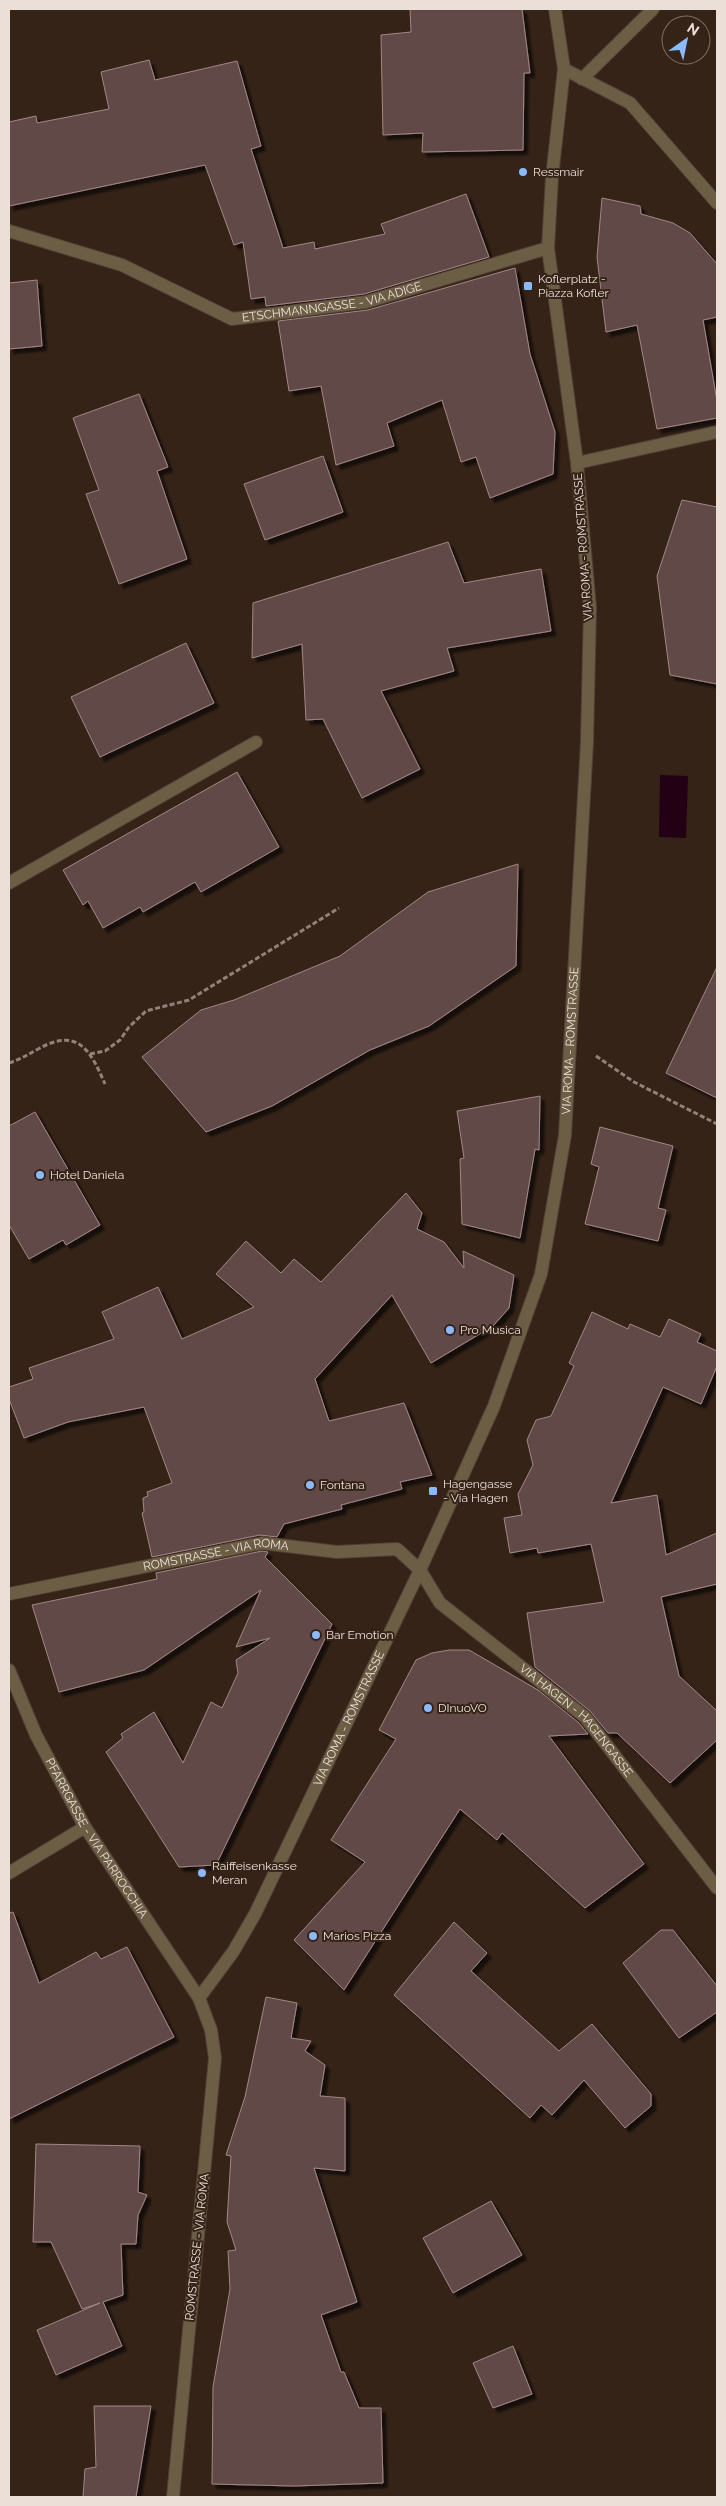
<svg xmlns="http://www.w3.org/2000/svg" width="726" height="2506" font-family="Raleway,sans-serif">
<defs>
<filter id="shadow"><feDropShadow dx="4.5" dy="4.5" stdDeviation="1" flood-color="#0009"/></filter>
</defs>
<rect width="100%" height="100%" fill="#352318"/>
<polygon fill="#240014" points="660,775 688,776 686,838 659,837"/>
<g fill="#604847" stroke="#a38786" filter="url(#shadow)">
<polygon points="410,9 522,9 530,73 524,73 523,150 422,152 423,133 383,135 381,35 411,32"/>
<polygon points="149,60 155,80 237,61 261,146 251,149 283,248 314,242 315,249 385,234 381,224 466,194 489,257 364,294 266,306 265,297 251,299 243,242 234,245 205,165 9,206 9,122 36,116 37,123 109,109 101,72"/>
<polygon points="602,198 640,206 641,214 673,223 690,233 717,264 717,317 703,320 717,401 717,418 657,429 637,325 606,332 597,257"/>
<polygon points="515,268 530,354 555,432 553,474 490,498 476,457 461,462 442,400 387,423 394,446 336,465 321,386 289,391 278,321 368,310"/>
<polygon points="37,280 42,346 9,349 9,283"/>
<polygon points="139,394 168,467 157,471 187,559 119,584 86,494 99,490 73,418"/>
<polygon points="323,456 343,512 265,540 244,484"/>
<polygon points="682,500 717,507 717,684 670,675 657,576"/>
<polygon points="448,542 464,583 541,569 551,631 447,648 454,671 381,691 420,769 362,798 323,719 306,720 302,644 252,658 253,603"/>
<polygon points="186,643 214,703 100,757 71,697"/>
<polygon points="237,772 279,847 201,892 195,882 143,912 140,907 103,928 88,901 83,905 63,870"/>
<polygon points="518,864 516,966 429,1026 370,1050 272,1106 206,1132 142,1057 201,1010 234,1000 340,956 428,892"/>
<polygon points="717,967 717,1098 666,1073"/>
<polygon points="540,1096 539,1150 535,1149 520,1238 462,1224 460,1159 464,1158 457,1111"/>
<polygon points="35,1112 100,1225 66,1245 63,1240 29,1259 9,1225 9,1126"/>
<polygon points="600,1127 673,1146 658,1208 666,1210 658,1241 585,1224 599,1167 591,1164"/>
<polygon points="406,1193 422,1213 417,1229 444,1242 464,1268 463,1251 514,1275 509,1308 493,1326 431,1363 392,1295 315,1379 329,1421 404,1403 432,1475 400,1482 402,1489 341,1505 342,1509 284,1524 277,1537 260,1535 152,1557 142,1513 144,1512 143,1498 148,1496 147,1492 172,1483 144,1407 68,1422 24,1438 9,1399 9,1387 33,1379 29,1368 114,1339 102,1312 158,1287 182,1339 254,1307 216,1274 246,1241 281,1273 294,1259 321,1282"/>
<polygon points="592,1312 628,1329 630,1324 660,1337 669,1319 701,1334 697,1342 717,1351 717,1366 701,1404 663,1387 611,1503 657,1495 666,1555 717,1533 717,1584 661,1597 679,1676 717,1711 717,1740 670,1783 617,1733 608,1733 590,1711 535,1667 527,1613 604,1602 591,1544 538,1553 537,1548 510,1553 504,1518 522,1515 518,1494 533,1465 527,1440 536,1420 551,1416 574,1366 569,1363"/>
<polygon points="262,1551 268,1552 265,1557 332,1624 216,1865 179,1867 106,1752 123,1738 121,1734 154,1712 183,1763 211,1702 222,1708 238,1673 236,1660 270,1638 236,1647 261,1590 144,1670 59,1692 32,1605 157,1579 156,1573"/>
<polygon points="449,1650 469,1650 538,1690 579,1723 588,1734 549,1736 644,1864 585,1908 502,1833 497,1840 460,1809 344,1990 294,1940 365,1862 331,1840 396,1739 379,1730 416,1660 432,1653"/>
<polygon points="13,1912 39,1983 96,1952 101,1959 127,1947 174,2037 9,2119 9,1913"/>
<polygon points="454,1922 487,1953 471,1971 559,2051 592,2024 651,2094 651,2106 625,2128 584,2080 552,2115 541,2105 530,2118 394,1995"/>
<polygon points="661,1930 673,1930 717,1986 717,2012 679,2038 623,1963"/>
<polygon points="266,1997 297,2003 291,2038 311,2041 305,2051 325,2065 320,2096 345,2098 345,2171 314,2168 357,2302 321,2315 341,2372 344,2372 359,2408 381,2408 383,2483 294,2486 212,2484 213,2387 230,2289 228,2251 236,2250 227,2222 231,2156 226,2155 245,2097"/>
<polygon points="36,2144 140,2146 138,2192 147,2195 138,2215 136,2244 121,2244 123,2295 103,2302 122,2346 56,2375 37,2330 100,2303 82,2309 51,2242 33,2242"/>
<polygon points="491,2201 522,2255 453,2293 423,2238"/>
<polygon points="513,2346 532,2394 493,2408 473,2363"/>
<polygon points="94,2406 151,2406 136,2497 83,2497 85,2469 96,2467"/>
</g>
<g fill="none" stroke-linecap="round" stroke-linejoin="round">
<defs>
<polyline id="service" points="9,883 256,742"/>
<g id="minor">
<polyline points="564,69 630,103 717,203"/>
<polyline points="582,79 653,9"/>
<path id="s1" d="M9 231 122 265 232 319 366 302 548 248"/>
<polyline points="577,463 717,432"/>
<path id="s2" d="M9 1594 262 1543 337 1552 397 1549 420 1570 440 1603 585 1717 717 1888"/>
<polyline points="9,1873 85,1827"/>
</g>
<g id="tertiary">
<path id="s3" d="M9 1670 36 1735 85 1827 199 1998 211 2030 215 2058 173 2497"/>
<path id="s4" d="M199 1998 233 1952 255 1914 420 1570 494 1406 541 1274 565 1135 587 742 590 608 577 463 548 248 552 177 564 69 555 9"/>
</g>
</defs>
<use href="#service" stroke="#524137" stroke-width="14"/>
<use href="#minor" stroke="#524137" stroke-width="14"/>
<use href="#tertiary" stroke="#524137" stroke-width="14"/>
<g stroke="#918279" stroke-width="3" stroke-dasharray="5 2.5" stroke-linecap="butt">
<polyline points="90,1054 105,1051 120,1040 129,1027 146,1011 189,1000 339,908"/>
<polyline points="596,1056 634,1082 717,1124"/>
<path d="M9 1063C21 1059 29 1054 40 1048 79 1027 91 1052 105 1084"/>
</g>
<use href="#service" stroke="#6c5e45" stroke-width="12"/>
<use href="#minor" stroke="#6c5e45" stroke-width="12"/>
<use href="#tertiary" stroke="#6c5e45" stroke-width="12"/>
</g>
<g fill="#8abafc" stroke="#352318" stroke-width="2">
<circle cx="523" cy="172" r="5"/>
<rect x="523" y="281" width="10" height="10" rx="2.5"/>
<circle cx="40" cy="1175" r="5"/>
<circle cx="450" cy="1330" r="5"/>
<circle cx="310" cy="1485" r="5"/>
<rect x="428" y="1486" width="10" height="10" rx="2.5"/>
<circle cx="316" cy="1635" r="5"/>
<circle cx="428" cy="1708" r="5"/>
<circle cx="202" cy="1873" r="5"/>
<circle cx="313" cy="1936" r="5"/>
</g>
<g text-anchor="middle" dominant-baseline="central" stroke-width="4" stroke-linejoin="round" paint-order="stroke">
<g font-size="12" fill="#ecdfd8" stroke="#352318" text-anchor="start">
<text x="533" y="172">Ressmair</text>
<text x="538" y="279">Koflerplatz -<tspan x="538" dy="14">Piazza Kofler</tspan></text>
<text x="50" y="1175">Hotel Daniela</text>
<text x="460" y="1330">Pro Musica</text>
<text x="443" y="1484">Hagengasse<tspan x="443" dy="14">- Via Hagen</tspan></text>
<text x="320" y="1485">Fontana</text>
<text x="326" y="1635">Bar Emotion</text>
<text x="438" y="1708">DInuoVO</text>
<text x="212" y="1866">Raiffeisenkasse<tspan x="212" dy="14">Meran</tspan></text>
<text x="323" y="1936">Marios Pizza</text>
</g>
<g font-size="12" fill="#ecdfd8" stroke="#352318">
<text stroke="none"><textPath href="#s1" startOffset="342">ETSCHMANNGASSE - VIA ADIGE</textPath></text>
<text transform="translate(583 547) rotate(-94)">VIA ROMA - ROMSTRASSE</text>
<text stroke="none"><textPath href="#s4" startOffset="1038">VIA ROMA - ROMSTRASSE</textPath></text>
<text stroke="none"><textPath href="#s2" startOffset="211">ROMSTRASSE - VIA ROMA</textPath></text>
<text stroke="none"><textPath href="#s4" startOffset="318">VIA ROMA - ROMSTRASSE</textPath></text>
<text stroke="none"><textPath href="#s2" startOffset="644">VIA HAGEN - HAGENGASSE</textPath></text>
<text stroke="none"><textPath href="#s3" startOffset="190">PFARRGASSE - VIA PARROCCHIA</textPath></text>
<text transform="translate(197 2247) rotate(-84)">ROMSTRASSE - VIA ROMA</text>
</g>
</g>
<rect width="726" height="2506" fill="none" stroke="#ecdfd8" stroke-width="20"/>
<g transform="translate(686 40) rotate(33)"><circle r="24" fill="#352318" stroke="#7e6e65"/>
<path d="M0-4L9 19L0 12L-9 19Z" fill="#8abafc"/>
<text y="-8" font-size="14" font-weight="bold" text-anchor="middle" fill="#ecdfd8">N</text>
</g>
</svg>
